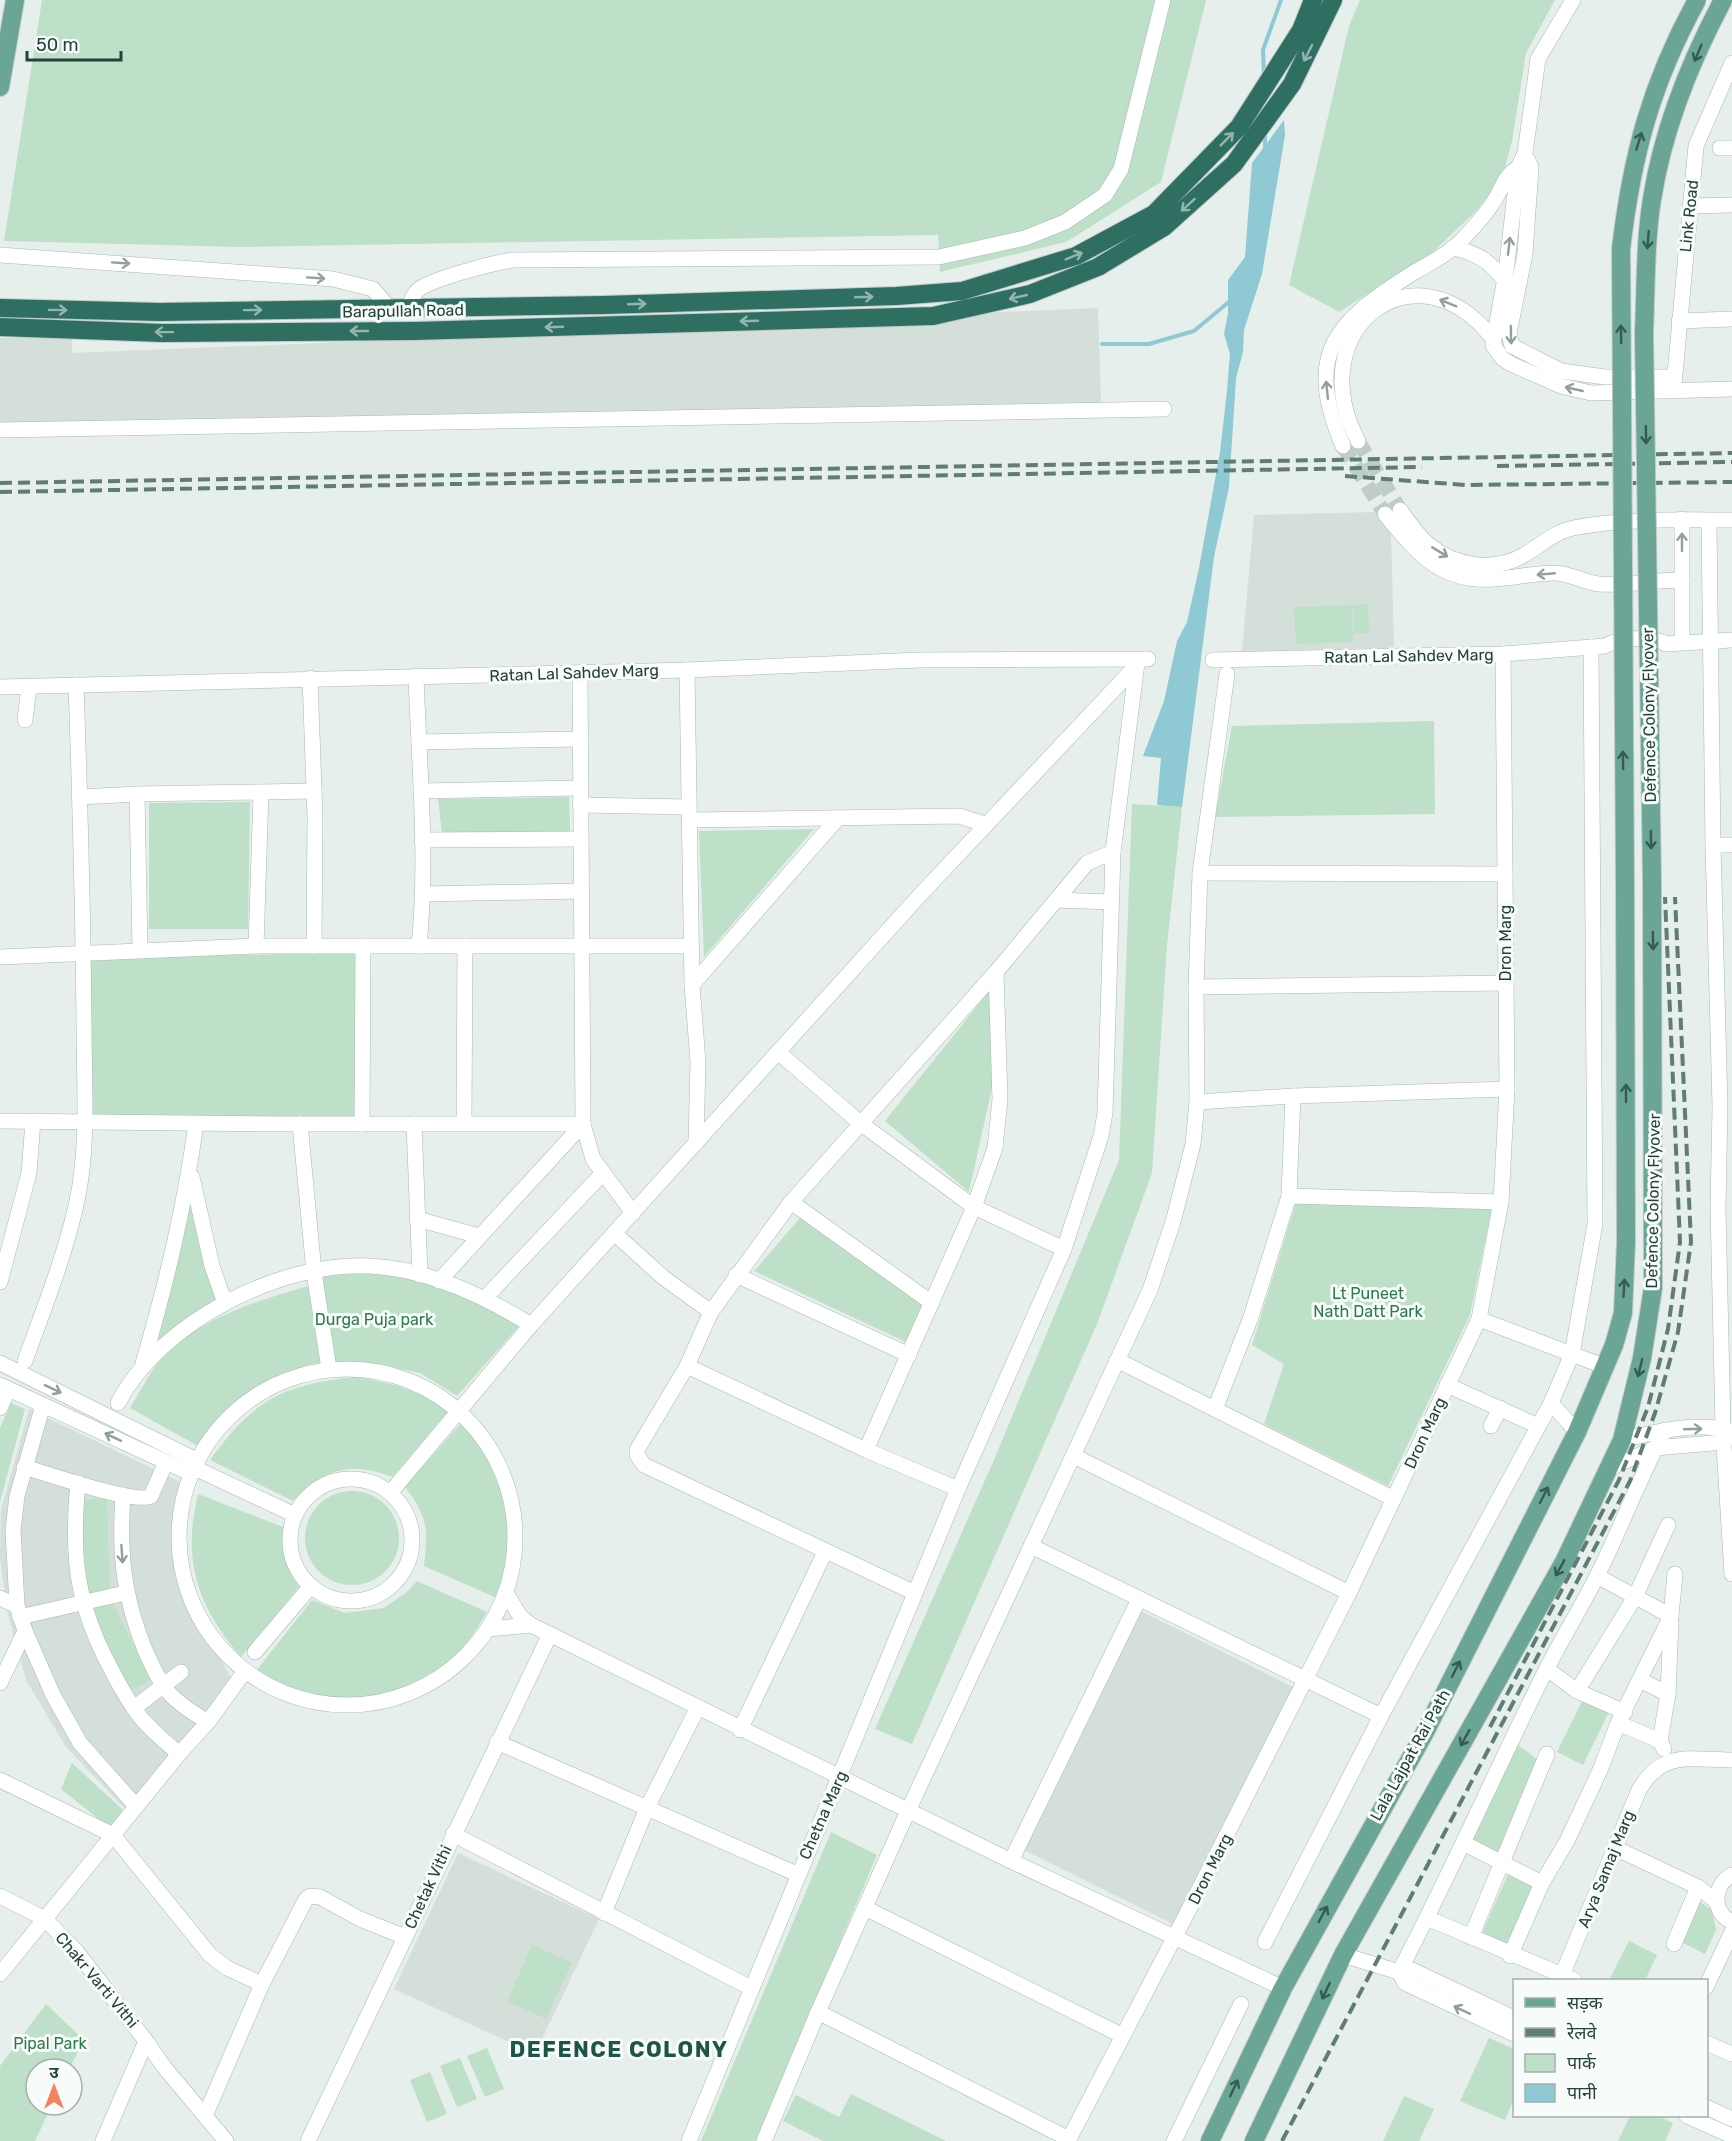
<svg xmlns="http://www.w3.org/2000/svg" width="1732" height="2141" font-family="Rubik,'Noto Sans Devanagari',sans-serif">
<rect width="100%" height="100%" fill="#e6efeb"/>
<g fill="#d4dfda">
<polygon points="1098,308 1101,403 0,427 0,338 72,338 72,353 444,338 812,330 811,320"/>
<polygon points="1378,512 1391,530 1394,648 1242,651 1254,515"/>
<polygon points="29,1409 189,1486 179,1533 187,1593 235,1686 130,1814 66,1747 26,1680 8,1615 0,1558 1,1510"/>
<polygon points="1141,1611 1295,1688 1175,1925 1022,1849"/>
<polygon points="458,1853 599,1919 535,2054 394,1989"/>
</g>
<g fill="#bfe0c8">
<polygon points="42,0 1206,0 1161,182 1066,242 940,272 938,235 241,247 4,241"/>
<polygon points="1360,0 1555,0 1526,53 1512,141 1502,179 1476,211 1433,252 1339,312 1289,285 1349,26"/>
<polygon points="1368,604 1369,633 1354,633 1353,605"/>
<polygon points="1352,605 1353,642 1296,644 1294,607"/>
<polygon points="1434,721 1435,814 1215,817 1232,726"/>
<polygon points="569,797 570,831 442,833 438,799"/>
<polygon points="250,802 248,929 149,929 149,803"/>
<polygon points="1132,804 1182,807 1167,945 1152,1173 1097,1324 912,1744 875,1729 993,1462 1119,1160"/>
<polygon points="814,829 704,957 699,831"/>
<polygon points="355,952 356,1116 90,1118 90,959"/>
<polygon points="990,990 992,1088 969,1192 885,1121"/>
<polygon points="191,1197 218,1301 153,1346"/>
<polygon points="1297,1199 1492,1207 1470,1315 1388,1486 1264,1424 1284,1364 1252,1345"/>
<polygon points="800,1218 926,1305 910,1344 754,1271"/>
<polygon points="378,1272 431,1284 473,1299 519,1326 457,1396 420,1373 381,1365 334,1363 321,1276"/>
<path d="M308 1286 321 1362 271 1378 231 1409 198 1446 130 1408C139 1394 147 1377 157 1364 194 1319 254 1302 308 1286Z"/>
<path d="M355 1377C391 1382 418 1391 449 1410L392 1477C350 1461 323 1469 293 1501L210 1460C254 1400 281 1385 355 1377Z"/>
<polygon points="11,1403 25,1409 0,1502 0,1428"/>
<path d="M463 1421C471 1431 482 1442 489 1454 515 1497 516 1553 499 1599L424 1566C428 1529 428 1517 405 1487Z"/>
<circle cx="352" cy="1538" r="47"/>
<path d="M198 1494 283 1527C282 1551 286 1568 299 1587L241 1657C197 1605 182 1561 198 1494Z"/>
<polygon points="107,1499 110,1593 83,1594 80,1500"/>
<path d="M417 1581 487 1612C481 1622 474 1634 467 1643 413 1706 324 1712 256 1671L312 1600 345 1613 384 1608 407 1592Z"/>
<polygon points="111,1600 151,1680 129,1691 89,1610"/>
<polygon points="1584,1697 1610,1710 1583,1765 1557,1752"/>
<polygon points="1517,1744 1542,1763 1505,1861 1469,1844"/>
<polygon points="72,1763 123,1810 110,1828 61,1789"/>
<polygon points="831,1832 877,1855 756,2141 701,2141"/>
<polygon points="1509,1872 1539,1885 1509,1952 1479,1940"/>
<polygon points="1700,1902 1712,1910 1716,1930 1705,1954 1681,1942"/>
<polygon points="1629,1941 1657,1955 1645,1980 1609,1980"/>
<polygon points="532,1945 572,1963 546,2019 507,2001"/>
<polygon points="46,2004 84,2040 69,2069 36,2069 36,2105 52,2105 35,2141 0,2141 0,2066"/>
<polygon points="1489,2038 1514,2049 1514,2099 1505,2120 1460,2101"/>
<polygon points="487,2048 504,2089 485,2097 467,2056"/>
<polygon points="460,2058 477,2099 457,2107 440,2066"/>
<polygon points="430,2072 447,2114 427,2122 410,2080"/>
<polygon points="851,2094 946,2141 823,2141 783,2121 796,2095 839,2117"/>
<polygon points="1404,2096 1434,2109 1419,2141 1383,2141"/>
<polygon points="1630,2116 1658,2116 1673,2123 1665,2141 1618,2141"/>
</g>
<polygon fill="#8ec9d4" points="1284,120 1285,135 1262,274 1244,330 1243,352 1236,378 1229,487 1214,557 1182,807 1157,805 1161,758 1143,756 1164,701 1177,641 1187,622 1199,568 1220,452 1227,391 1230,354 1224,334 1228,313 1228,280 1245,257 1252,163"/>
<g fill="none" stroke-linecap="round" stroke-linejoin="round">
<g stroke="#8ec9d4" stroke-width="4">
<polyline points="1264,77 1263,50 1281,0"/>
<polyline points="1265,133 1265,149"/>
<polyline points="1102,344 1149,344 1194,331 1230,301"/>
</g>
<g stroke="#bfccc8" stroke-width="15" stroke-dasharray="15 8" stroke-linecap="butt">
<polyline points="1358,441 1400,510"/>
<polyline points="1343,446 1385,514"/>
</g>
<defs>
<g id="minor">
<polyline points="1573,0 1538,59 1525,153 1518,168 1506,272 1493,345 1502,358 1511,364 1561,386 1591,393 1732,389"/>
<polyline points="1720,148 1732,148"/>
<polyline points="1528,160 1531,168 1525,254 1509,333 1512,346 1561,371 1605,377 1674,377"/>
<polyline points="1690,206 1732,205"/>
<path d="M1452 248C1479 252 1492 264 1508 284"/>
<polyline points="0,255 333,279 373,289 389,308"/>
<path d="M408 308C410 303 413 295 417 291 429 279 494 263 512 260L939 257 1025 238 1065 222 1105 195 1121 169 1163 0"/>
<polyline points="1679,321 1732,319"/>
<polyline points="1674,385 1696,146 1732,63"/>
<polyline points="0,430 1164,409"/>
<path d="M1358 441C1299 329 1416 239 1493 339"/>
<path d="M1343 446C1303 353 1336 321 1413 273 1428 264 1447 255 1459 243 1471 230 1485 216 1494 201 1501 191 1505 174 1518 168 1521 167 1527 168 1531 168"/>
<path d="M1400 510C1409 522 1418 536 1429 545 1456 567 1495 572 1524 555 1540 546 1554 532 1573 528 1622 518 1684 520 1732 520"/>
<path d="M1385 514C1416 552 1440 583 1494 579 1514 578 1534 573 1554 573 1570 573 1583 582 1599 584 1626 586 1654 580 1682 580"/>
<polyline points="1682,519 1682,642"/>
<polyline points="1709,522 1713,845 1720,1106 1718,1207 1723,1429 1732,1574"/>
<path d="M1213 660 1503 654 1605 646C1619 637 1652 636 1666 644L1732 640"/>
<polyline points="687,670 692,985 698,1062 696,1142"/>
<polyline points="580,673 583,1124 593,1159 633,1213"/>
<path d="M416 676C419 766 428 856 419 946"/>
<polyline points="310,678 315,817 314,946"/>
<polyline points="0,687 687,670 920,660 1148,659"/>
<polyline points="25,720 29,686"/>
<polyline points="419,742 580,739"/>
<polyline points="421,791 580,788"/>
<polyline points="261,792 314,791"/>
<polyline points="80,797 137,794"/>
<polyline points="580,805 689,807"/>
<polyline points="689,820 959,816 985,824"/>
<polyline points="422,840 580,839"/>
<polyline points="1713,845 1732,845"/>
<polyline points="1200,873 1505,874"/>
<polyline points="423,894 581,891"/>
<polyline points="1056,900 1111,902"/>
<polyline points="140,950 137,794 261,792 256,946"/>
<polyline points="0,957 256,946 691,946"/>
<polyline points="692,985 838,818"/>
<polyline points="1196,987 1506,983"/>
<polyline points="778,1052 859,1122 974,1207 1064,1249"/>
<polyline points="1293,1096 1289,1196 1501,1202"/>
<polyline points="1197,1102 1293,1096 1507,1089"/>
<polyline points="0,1121 290,1124 583,1124"/>
<polyline points="464,1123 465,946"/>
<polyline points="300,1124 314,1272 329,1369"/>
<polyline points="362,1124 363,946"/>
<polyline points="414,1124 420,1275"/>
<polyline points="192,1177 212,1266 225,1303"/>
<polyline points="791,1202 932,1303"/>
<polyline points="417,1219 479,1236"/>
<polyline points="614,1233 664,1278 711,1312"/>
<polyline points="736,1275 909,1355"/>
<polyline points="439,1281 583,1124"/>
<polyline points="0,1282 29,1173 33,1121"/>
<polyline points="485,1298 603,1173"/>
<polyline points="1479,1319 1606,1367"/>
<polyline points="1117,1360 1394,1499"/>
<path d="M25 1361C44 1308 65 1256 77 1201 89 1144 84 1083 84 1025 83 911 80 798 76 685"/>
<polyline points="0,1363 196,1460 198,1467"/>
<path d="M143 1363C167 1281 184 1209 196 1124"/>
<polyline points="687,1366 866,1450 958,1489"/>
<circle cx="347" cy="1537" r="168"/>
<polyline points="0,1385 190,1473 199,1470 295,1515"/>
<polyline points="1447,1385 1538,1426"/>
<path d="M118 1403C159 1323 281 1261 370 1266 428 1269 483 1295 531 1325"/>
<polyline points="1551,1403 1577,1432"/>
<polyline points="43,1405 17,1496 13,1530 17,1606 25,1631 53,1695 80,1743 136,1806"/>
<polyline points="0,1408 8,1389"/>
<polyline points="1215,1409 1251,1317 1289,1196"/>
<polyline points="1491,1426 1500,1408"/>
<path d="M1622 1440C1656 1432 1696 1421 1731 1431"/>
<polyline points="866,1450 974,1207 995,1148 1000,1099 996,972"/>
<polyline points="1074,1456 1349,1593"/>
<path d="M24 1467C45 1473 136 1505 151 1496L166 1462"/>
<polyline points="1608,1469 1655,1448 1724,1442 1730,1436"/>
<circle cx="351" cy="1540" r="61"/>
<path d="M78 1483C71 1556 76 1604 111 1669 120 1686 129 1704 142 1719 153 1732 167 1743 179 1754"/>
<polyline points="390,1493 531,1325 920,895 1136,666"/>
<path d="M123 1495C119 1553 123 1596 145 1650 152 1665 159 1682 170 1694 181 1706 195 1714 208 1722"/>
<polyline points="1031,1546 1381,1716"/>
<polyline points="1597,1576 1671,1616 1675,1574"/>
<polyline points="506,1593 520,1616 531,1625 1011,1861 1283,1988"/>
<polyline points="915,1593 644,1465 637,1455 637,1450 687,1366 711,1312 791,1202 996,972 1087,863 1113,852"/>
<polyline points="0,1598 17,1606"/>
<polyline points="20,1617 125,1593"/>
<polyline points="488,1629 531,1625"/>
<polyline points="255,1652 311,1586"/>
<polyline points="1547,1669 1577,1691 1625,1712"/>
<polyline points="1640,1680 1668,1694"/>
<polyline points="0,1683 25,1631"/>
<polyline points="1577,1691 1635,1597 1668,1525"/>
<polyline points="134,1708 181,1672"/>
<polyline points="1618,1723 1660,1741 1664,1749"/>
<polyline points="740,1730 825,1552"/>
<polyline points="1660,1741 1668,1694 1671,1622"/>
<polyline points="497,1742 797,1874"/>
<polyline points="0,1780 113,1835 210,1955 227,1968 262,1984"/>
<polyline points="453,1834 751,1988"/>
<polyline points="1463,1843 1542,1883 1510,1956"/>
<polyline points="1615,1848 1698,1887 1716,1901"/>
<polyline points="1011,1861 1139,1599"/>
<path d="M1732 1875C1713 1885 1711 1912 1732 1922"/>
<polyline points="1542,1883 1567,1841 1601,1768 1618,1723 1671,1616"/>
<polyline points="0,1896 45,1919 77,1952 146,2041 103,2141"/>
<polyline points="865,1908 1123,2036"/>
<polyline points="604,1913 647,1808 697,1709"/>
<polyline points="1427,1918 1574,1980"/>
<polyline points="1471,1937 1547,1754"/>
<polyline points="1265,1942 1381,1716 1551,1403 1572,1354 1595,1224 1591,647"/>
<polyline points="1674,1944 1698,1887"/>
<polyline points="1343,1955 1399,1972 1412,1970 1514,2018"/>
<path d="M1399 1972C1451 1873 1496 1770 1546 1670 1563 1637 1582 1606 1598 1574 1622 1526 1640 1476 1665 1430"/>
<polyline points="1399,1972 1405,1983 1514,2034"/>
<polyline points="0,1974 179,1754 208,1722 245,1671"/>
<path d="M1560 1980 1639 1790C1663 1749 1691 1760 1732 1760"/>
<polyline points="1706,1987 1732,1932"/>
<polyline points="818,2012 1069,2139"/>
<polyline points="146,2041 164,2067 226,2141"/>
<polyline points="1706,2043 1732,2054"/>
<polyline points="1706,2107 1732,2119"/>
<polyline points="205,2116 262,1984 306,1899 310,1896 320,1897 360,1919 405,1937"/>
<polyline points="1687,2116 1732,2136"/>
<polyline points="308,2141 550,1634"/>
<polyline points="689,2141 958,1489 1064,1249 1101,1136 1105,1113 1113,852 1137,663"/>
<polyline points="764,2141 818,2012 908,1811 1150,1290 1173,1222 1193,1144 1197,1102 1196,987 1200,873 1227,674"/>
<polyline points="1068,2141 1184,1919 1349,1593 1479,1319 1501,1202 1507,1089 1503,654"/>
<polyline points="1174,2141 1241,2004"/>
</g>
<g id="major">
<polyline points="0,87 15,0"/>
<polyline points="1210,2141 1283,1988 1424,1734 1577,1432 1614,1345 1623,1313 1626,1242 1625,882"/>
<polyline points="1254,2141 1343,1955 1564,1562 1622,1440 1642,1358 1653,1288 1652,882"/>
</g>
<g id="highway">
<polyline points="0,308 160,312 604,305 896,296 962,291 1076,256 1154,214 1239,127 1301,30 1313,0"/>
<polyline points="0,327 163,333 414,331 933,316 1030,294 1098,267 1164,227 1234,164 1292,84 1333,0"/>
</g>
</defs>
<use href="#minor" stroke="#a8b8b2" stroke-width="16"/>
<use href="#major" stroke="#c2cac8" stroke-width="20"/>
<use href="#highway" stroke="#c2cac8" stroke-width="20"/>
<use href="#minor" stroke="#fff" stroke-width="15"/>
<use href="#major" stroke="#6aa596" stroke-width="18"/>
<use href="#highway" stroke="#2f6f62" stroke-width="18"/>
<g stroke="#5f7d75" stroke-width="4" stroke-dasharray="12 6" stroke-linecap="butt">
<polyline points="1497,466 1732,462"/>
<polyline points="1345,476 1466,485 1732,482"/>
<polyline points="0,483 1732,453"/>
<polyline points="0,492 1422,467"/>
<polyline points="1490,1727 1619,1480 1648,1407 1668,1329 1680,1242 1665,897"/>
<polyline points="1282,2141 1630,1481 1655,1413 1678,1332 1691,1242 1675,897"/>
</g>
<defs>
<g id="major-bridge">
<path d="M1625 882 1621 249C1632 155 1651 84 1697 0"/>
<path d="M1652 882 1644 332C1646 288 1645 242 1652 199 1663 129 1690 62 1723 0"/>
</g>
</defs>
<use href="#major-bridge" stroke="#c2cac8" stroke-width="20" stroke-linecap="butt"/>
<use href="#major-bridge" stroke="#6aa596" stroke-width="18"/>
</g>
<defs><path id="oneway-shaft" d="M-6 0H5M1.5-3L5.5 0L1.5 3" fill="none" stroke-width="1.6" stroke-linecap="round" stroke-linejoin="round" transform="scale(1.5)"/></defs>
<g stroke="#93b5ae">
<use href="#oneway-shaft" transform="translate(1308 53) rotate(117)"/>
<use href="#oneway-shaft" transform="translate(1227 139) rotate(-45)"/>
<use href="#oneway-shaft" transform="translate(1188 205) rotate(138)"/>
<use href="#oneway-shaft" transform="translate(1074 256) rotate(-22)"/>
<use href="#oneway-shaft" transform="translate(864 297) rotate(-2)"/>
<use href="#oneway-shaft" transform="translate(1018 297) rotate(167)"/>
<use href="#oneway-shaft" transform="translate(637 304) rotate(-2)"/>
<use href="#oneway-shaft" transform="translate(58 310) rotate(1)"/>
<use href="#oneway-shaft" transform="translate(253 310) rotate(-1)"/>
<use href="#oneway-shaft" transform="translate(749 321) rotate(178)"/>
<use href="#oneway-shaft" transform="translate(554 327) rotate(178)"/>
<use href="#oneway-shaft" transform="translate(359 331) rotate(180)"/>
<use href="#oneway-shaft" transform="translate(164 332) rotate(-179)"/>
</g>
<g stroke="#365b51">
<use href="#oneway-shaft" transform="translate(1698 53) rotate(113)"/>
<use href="#oneway-shaft" transform="translate(1639 141) rotate(-73)"/>
<use href="#oneway-shaft" transform="translate(1648 240) rotate(95)"/>
<use href="#oneway-shaft" transform="translate(1621 334) rotate(-91)"/>
<use href="#oneway-shaft" transform="translate(1646 435) rotate(89)"/>
<use href="#oneway-shaft" transform="translate(1623 760) rotate(-91)"/>
<use href="#oneway-shaft" transform="translate(1651 840) rotate(89)"/>
<use href="#oneway-shaft" transform="translate(1653 941) rotate(89)"/>
<use href="#oneway-shaft" transform="translate(1626 1093) rotate(-90)"/>
<use href="#oneway-shaft" transform="translate(1624 1288) rotate(-87)"/>
<use href="#oneway-shaft" transform="translate(1640 1368) rotate(104)"/>
<use href="#oneway-shaft" transform="translate(1544 1495) rotate(-63)"/>
<use href="#oneway-shaft" transform="translate(1560 1568) rotate(119)"/>
<use href="#oneway-shaft" transform="translate(1456 1669) rotate(-63)"/>
<use href="#oneway-shaft" transform="translate(1465 1738) rotate(119)"/>
<use href="#oneway-shaft" transform="translate(1323 1914) rotate(-61)"/>
<use href="#oneway-shaft" transform="translate(1326 1991) rotate(115)"/>
<use href="#oneway-shaft" transform="translate(1234 2088) rotate(-65)"/>
</g>
<g stroke="#92a09c">
<use href="#oneway-shaft" transform="translate(1509 246) rotate(-83)"/>
<use href="#oneway-shaft" transform="translate(121 263) rotate(4)"/>
<use href="#oneway-shaft" transform="translate(316 278) rotate(4)"/>
<use href="#oneway-shaft" transform="translate(1448 303) rotate(-158)"/>
<use href="#oneway-shaft" transform="translate(1511 335) rotate(89)"/>
<use href="#oneway-shaft" transform="translate(1574 389) rotate(-167)"/>
<use href="#oneway-shaft" transform="translate(1327 390) rotate(-96)"/>
<use href="#oneway-shaft" transform="translate(1682 542) rotate(-90)"/>
<use href="#oneway-shaft" transform="translate(1440 552) rotate(31)"/>
<use href="#oneway-shaft" transform="translate(1546 574) rotate(175)"/>
<use href="#oneway-shaft" transform="translate(53 1389) rotate(25)"/>
<use href="#oneway-shaft" transform="translate(1693 1429) rotate(-2)"/>
<use href="#oneway-shaft" transform="translate(113 1437) rotate(-155)"/>
<use href="#oneway-shaft" transform="translate(122 1554) rotate(86)"/>
<use href="#oneway-shaft" transform="translate(1462 2010) rotate(-155)"/>
</g>
<g text-anchor="middle" dominant-baseline="central" stroke-width="6" stroke-linejoin="round" paint-order="stroke">
<g font-size="16" fill="#24423a" stroke="#f7fbf9">
<text transform="translate(1689 216) rotate(-84)">Link Road</text>
<text transform="translate(403 311) rotate(-1)">Barapullah Road</text>
<text transform="translate(1409 656) rotate(-1)">Ratan Lal Sahdev Marg</text>
<text transform="translate(574 673) rotate(-2)">Ratan Lal Sahdev Marg</text>
<text transform="translate(1649 715) rotate(-91)">Defence Colony Flyover</text>
<text transform="translate(1505 943) rotate(-90)">Dron Marg</text>
<text transform="translate(1653 1201) rotate(-89)">Defence Colony Flyover</text>
<text transform="translate(1425 1433) rotate(-65)">Dron Marg</text>
<text transform="translate(1410 1755) rotate(-61)">Lala Lajpat Rai Path</text>
<text transform="translate(823 1815) rotate(-66)">Chetna Marg</text>
<text transform="translate(1210 1869) rotate(-63)">Dron Marg</text>
<text transform="translate(1606 1869) rotate(-68)">Arya Samaj Marg</text>
<text transform="translate(428 1887) rotate(-65)">Chetak Vithi</text>
<text transform="translate(97 1980) rotate(50)">Chakr Varti Vithi</text>
</g>
<g font-size="16" fill="#2d7a4b" stroke="#f7fbf9">
<text x="1368" y="1293">Lt Puneet<tspan x="1368" dy="18">Nath Datt Park</tspan></text>
<text x="374" y="1319">Durga Puja park</text>
<text x="50" y="2043">Pipal Park</text>
</g>
<g font-size="22" font-weight="bold" letter-spacing="1.5" fill="#1f5548" stroke="#f7fbf9">
<text x="619" y="2049">DEFENCE COLONY</text>
</g>
</g>
<rect x="1513" y="1979" width="195" height="138" fill="#f7fbf9" stroke="#a3b1ad" stroke-width="1.5"/>
<rect x="1525" y="1998" width="30" height="9" fill="#6aa596" stroke="#a3b1ad" stroke-width="1.5"/>
<text x="1567" y="2009" font-size="18" fill="#24423a">सड़क</text>
<rect x="1525" y="2028" width="30" height="9" fill="#5f7d75" stroke="#a3b1ad" stroke-width="1.5"/>
<text x="1567" y="2039" font-size="18" fill="#24423a">रेलवे</text>
<rect x="1525" y="2054" width="30" height="18" fill="#bfe0c8" stroke="#a3b1ad" stroke-width="1.5"/>
<text x="1567" y="2069" font-size="18" fill="#24423a">पार्क</text>
<rect x="1525" y="2084" width="30" height="18" fill="#8ec9d4" stroke="#a3b1ad" stroke-width="1.5"/>
<text x="1567" y="2099" font-size="18" fill="#24423a">पानी</text>
<g transform="translate(54 2087)"><circle r="28" fill="#f7fbf9" stroke="#a3b1ad" stroke-width="1.5"/>
<path d="M0-4.5L10 22L0 15L-10 22Z" fill="#f4845f"/>
<text y="-9" font-size="16" font-weight="bold" text-anchor="middle" fill="#24423a">उ</text>
</g>
<path d="M27 51v9h94v-9" fill="none" stroke="#24423a" stroke-width="3"/>
<text x="36" y="51" font-size="18" fill="#24423a" stroke="#f7fbf9" stroke-width="4.5" paint-order="stroke">50 m</text>
</svg>
